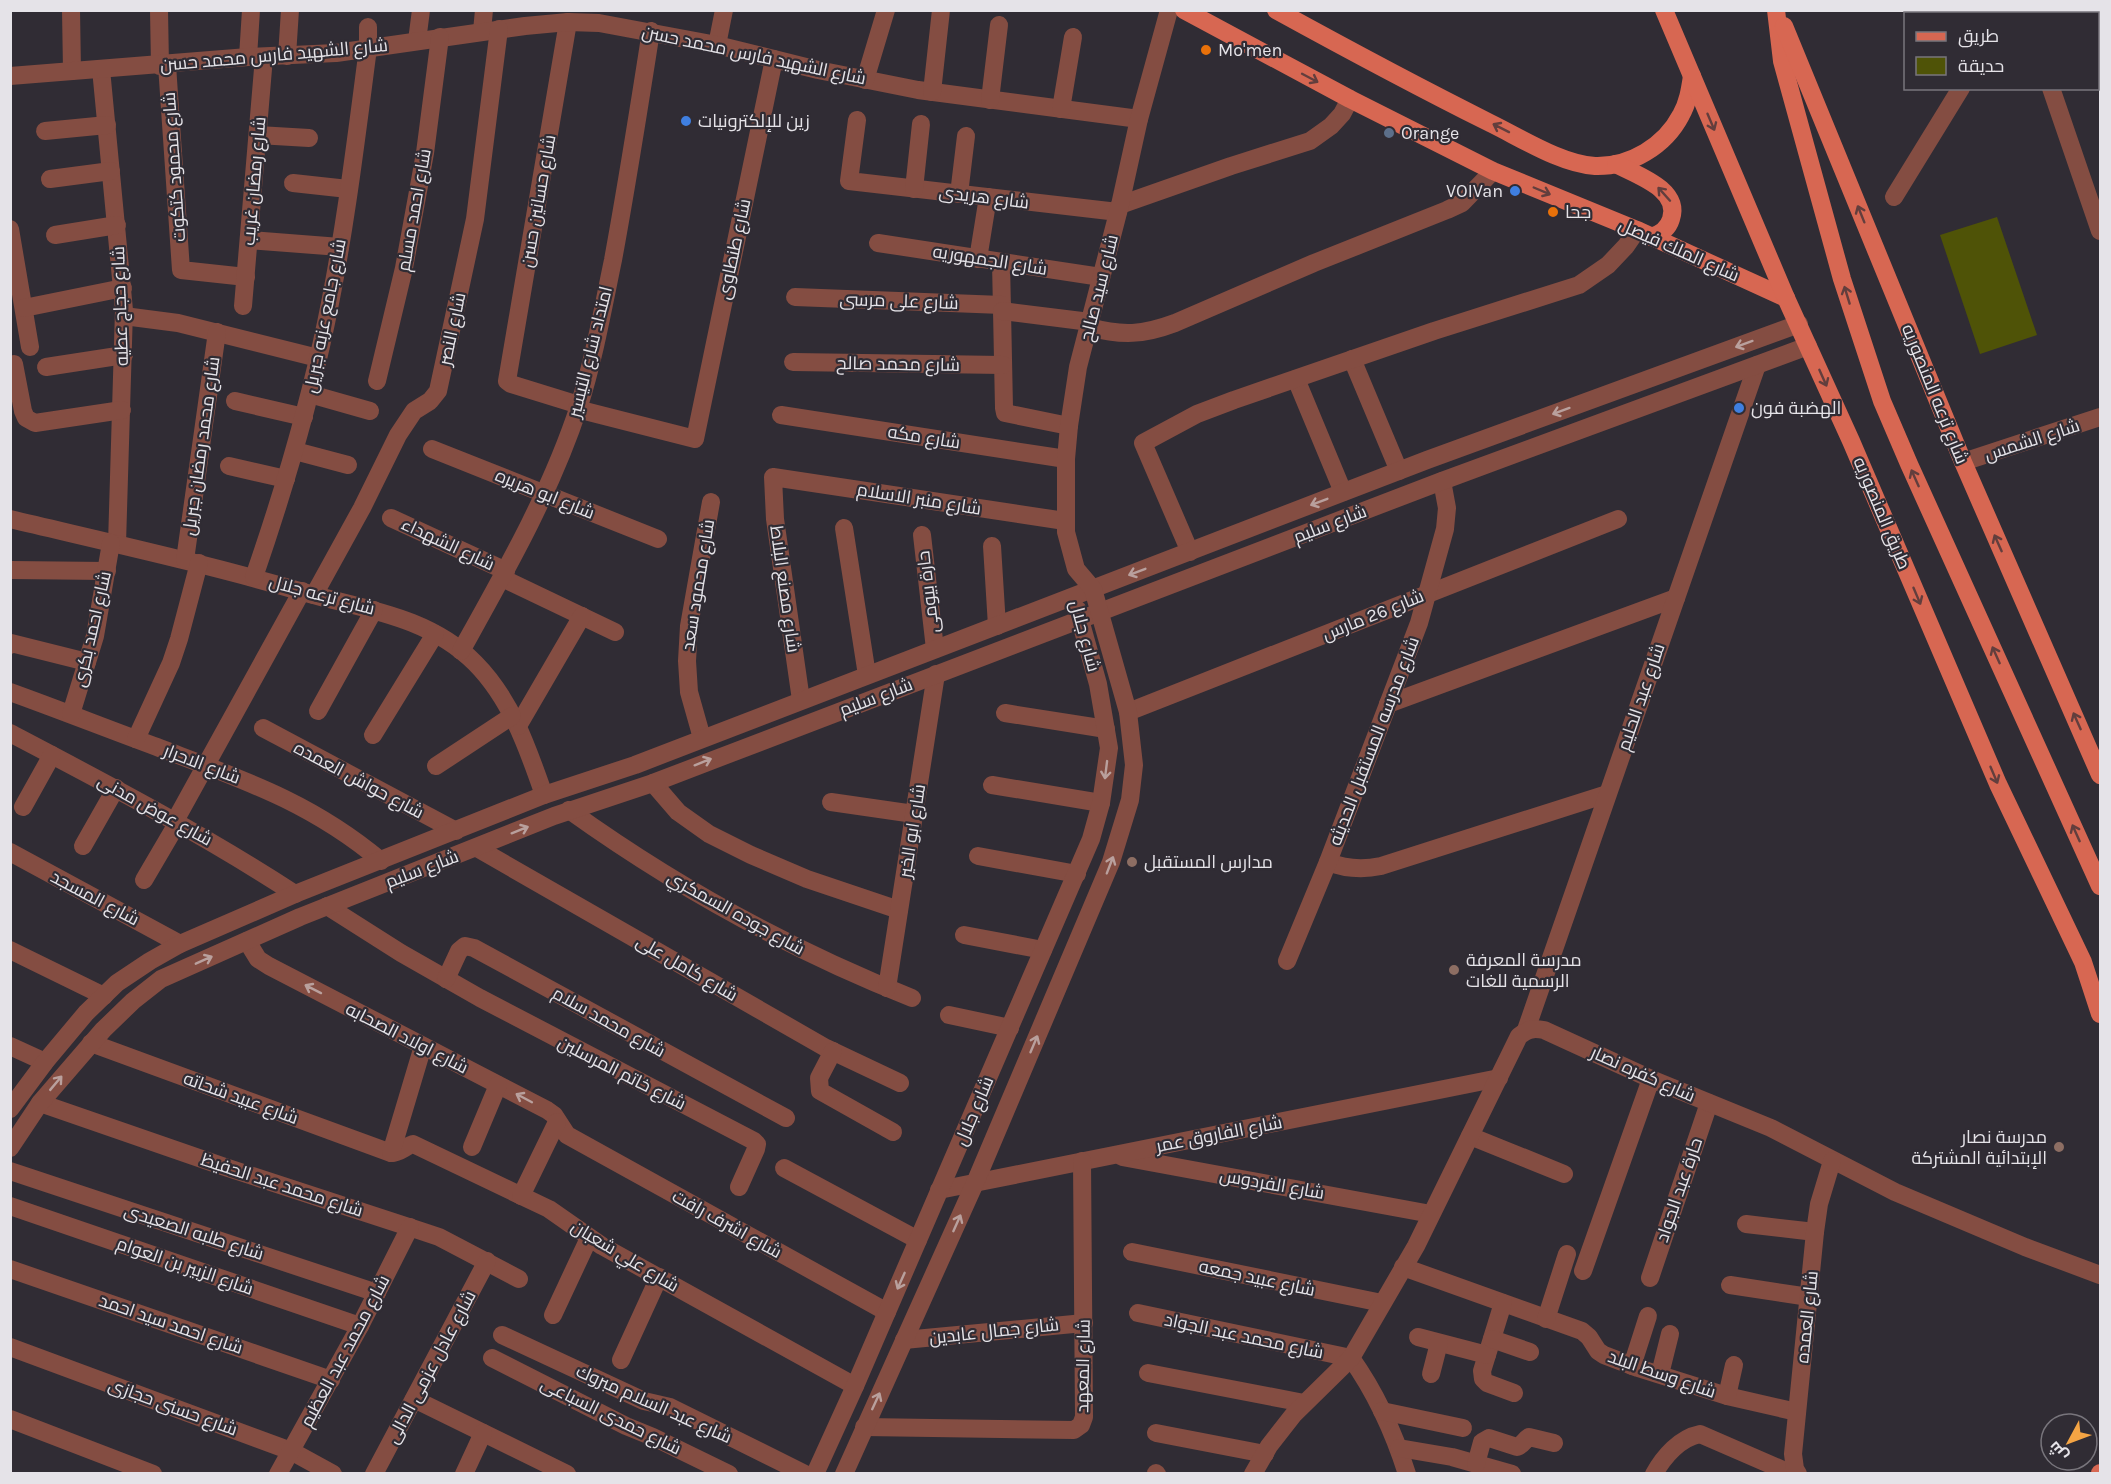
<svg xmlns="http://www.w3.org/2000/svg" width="2111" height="1484" font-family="Karla,Cairo,sans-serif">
<rect width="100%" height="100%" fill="#302c34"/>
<polygon fill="#4f5307" points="1997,217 2037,335 1980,354 1940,235"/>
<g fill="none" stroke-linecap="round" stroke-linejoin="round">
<g stroke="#844d42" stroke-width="18">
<polyline points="71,10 72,71"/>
<polyline points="159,10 160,66"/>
<polyline points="1929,10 1933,14"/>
<polyline points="2010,14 2013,10"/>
<polyline points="568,22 507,381 511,384 579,405"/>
<polyline points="482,31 484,10"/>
<polyline points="417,41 421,10"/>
<polyline points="717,45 724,10"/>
<polyline points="287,56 290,10"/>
<polyline points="248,57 251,10"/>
<polyline points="167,65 181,270 246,277"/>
<polyline points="101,69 124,310 117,544"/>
<polyline points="10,76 248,57 336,53 525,26 568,22 599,23 717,45 818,70 918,90 1139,119"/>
<polyline points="865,80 886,10"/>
<polyline points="2051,88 2100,231"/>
<polyline points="932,92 941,10"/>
<polyline points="990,100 999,25"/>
<polyline points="1061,109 1073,37"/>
<polyline points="857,120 849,181 1118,212"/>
<polyline points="45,131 107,125"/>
<polyline points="258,135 309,138"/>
<polyline points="50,179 111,171"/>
<polyline points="293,183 348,189"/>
<polyline points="914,189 921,124"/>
<polyline points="959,194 966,136"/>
<polyline points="1894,197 1961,88"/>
<polyline points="1120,205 1231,166 1310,141 1331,126 1342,114 1350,99"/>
<polyline points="10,229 30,347"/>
<polyline points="55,235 117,225"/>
<polyline points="249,240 340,247"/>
<polyline points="878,243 1101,277"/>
<polyline points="978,259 988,197"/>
<polyline points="1001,262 1004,408 1005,413 1069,426"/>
<polyline points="795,297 1002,305"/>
<polyline points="243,306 264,57"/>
<polyline points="24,308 123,288"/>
<polyline points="1002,311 1090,322"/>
<polyline points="124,316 178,323 318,358"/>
<path d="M1089 327C1122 336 1143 335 1175 323L1314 263 1447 210 1462 203 1493 171"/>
<polyline points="1352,359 1399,471"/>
<polyline points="793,362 1003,365"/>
<polyline points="14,364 23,411 26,418 35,423 122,410"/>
<polyline points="46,367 124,355"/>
<polyline points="1296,379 1343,492"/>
<polyline points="377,381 404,268 425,153 440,37"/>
<polyline points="310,394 370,411"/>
<polyline points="235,401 304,417"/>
<polyline points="577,409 695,439 774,59"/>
<polyline points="781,415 1066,459"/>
<polyline points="432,449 658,539"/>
<polyline points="295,451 348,465"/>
<polyline points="1963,462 2100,417"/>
<polyline points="229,466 286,479"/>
<polyline points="391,518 506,571"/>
<path d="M10 519C111 543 211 565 310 594 369 610 430 618 475 663 511 699 528 749 544 795"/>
<polyline points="844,528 867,675"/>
<polyline points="922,535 935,649"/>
<polyline points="992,546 997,626"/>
<polyline points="1190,552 1143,443 1197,414 1234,400 1434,331 1579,285 1608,265 1626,246 1637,230"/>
<polyline points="185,560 217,332"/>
<polyline points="10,570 107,571"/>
<path d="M254 577C283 493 308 409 326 323 345 232 356 140 368 48V27"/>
<polyline points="502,578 615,632"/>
<polyline points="314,595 362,508 398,435 414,411 430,401 438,391 475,219 499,29"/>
<polyline points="10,645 11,643 87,662"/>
<path d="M461 651C505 572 551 492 579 406 594 359 603 308 613 260 627 184 639 108 651 31"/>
<path d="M10 692C60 710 108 729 157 747 241 779 311 802 381 861"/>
<polyline points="801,700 775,519 773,477 1065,521"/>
<polyline points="1388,704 1676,598"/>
<polyline points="318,711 374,610"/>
<polyline points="1128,712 1618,519"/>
<polyline points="1005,713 1106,729"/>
<polyline points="71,714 95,636 111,543"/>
<polyline points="518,726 582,616"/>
<polyline points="263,728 456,831"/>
<path d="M10 733C107 784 203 834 295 894"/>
<polyline points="373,735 435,634"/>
<polyline points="702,738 689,692 687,661 689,626 711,502"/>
<polyline points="136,739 171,663 179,639 199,563"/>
<polyline points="436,766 512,716"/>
<polyline points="653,783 678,812 709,834 751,855 807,879 899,910"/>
<polyline points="992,785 1101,803"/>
<polyline points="831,802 914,814"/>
<polyline points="23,807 52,755"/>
<path d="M569 810C675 886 791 950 912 998"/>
<polyline points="175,821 302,591"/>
<polyline points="83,846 116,788"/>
<polyline points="477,848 826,1048 900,1083"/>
<polyline points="10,852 180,944"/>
<polyline points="978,856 1077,874"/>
<path d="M1328 862C1346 869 1362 870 1381 866L1607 794"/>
<polyline points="144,880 178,822"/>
<polyline points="327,906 401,953 480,998 754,1141 757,1144 756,1149 739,1187"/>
<polyline points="964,935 1043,950"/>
<polyline points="247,941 258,959 269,966 547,1110 554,1115 567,1135 887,1312"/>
<polyline points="10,950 104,996"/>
<polyline points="1287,961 1328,862 1419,623 1445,529 1447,508 1442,481"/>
<polyline points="446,979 459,951 465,946 474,948 786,1118"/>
<polyline points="887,988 936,674"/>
<polyline points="949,1015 1010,1028"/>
<polyline points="1526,1030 1757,365"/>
<path d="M91 1043 391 1153C400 1153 404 1147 413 1144L549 1209 602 1246 855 1386"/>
<polyline points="10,1046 45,1062"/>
<polyline points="833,1051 819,1078 820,1091 893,1132"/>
<polyline points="40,1103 222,1166 421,1231 439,1237 519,1279"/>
<polyline points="10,1109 45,1062 86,1013 117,983 150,961 180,944 295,894 544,795 635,765 1427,460 1799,324"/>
<polyline points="1470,1136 1564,1174"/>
<polyline points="472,1147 498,1085"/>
<polyline points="10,1148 40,1103 103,1030 133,1001 161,979 300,917 554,816 653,783 1442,481 1808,346"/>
<polyline points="391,1153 423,1046"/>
<polyline points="1122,1157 1431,1214"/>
<polyline points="784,1168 918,1240"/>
<polyline points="10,1171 377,1293"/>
<polyline points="939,1190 1499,1078"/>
<polyline points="521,1196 557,1122"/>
<polyline points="10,1206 360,1326"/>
<polyline points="1746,1224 1815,1232"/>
<polyline points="1132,1252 1382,1303"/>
<polyline points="1403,1267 1582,1331 1589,1337 1598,1351 1604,1355 1638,1368 1727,1396 1797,1412"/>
<polyline points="10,1269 331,1380"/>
<polyline points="1583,1271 1651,1079"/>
<polyline points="1650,1278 1709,1103"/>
<polyline points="1730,1285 1809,1297"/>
<polyline points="1503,1303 1482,1371 1483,1379 1487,1383 1514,1393"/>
<polyline points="1138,1313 1351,1358"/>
<polyline points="553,1315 589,1238"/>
<polyline points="1546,1319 1567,1254"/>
<polyline points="502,1335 644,1401 670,1407 805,1474"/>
<polyline points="1418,1337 1487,1355"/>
<polyline points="1492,1339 1530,1352"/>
<polyline points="904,1340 1084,1323"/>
<polyline points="10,1347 291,1451 333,1474"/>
<polyline points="492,1358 626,1426 653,1437 729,1474"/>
<path d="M1351 1358C1376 1393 1394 1433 1407 1474"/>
<polyline points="621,1360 659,1277"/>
<polyline points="1632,1366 1648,1316"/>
<polyline points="1148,1373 1304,1403"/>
<polyline points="1431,1374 1439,1343"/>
<polyline points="1660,1374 1670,1334"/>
<polyline points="1727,1396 1734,1365"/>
<polyline points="414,1399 567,1474"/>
<polyline points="1382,1411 1463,1428"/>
<polyline points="10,1419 153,1474"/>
<polyline points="864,1427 1074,1430 1081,1425 1084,1417 1082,1161"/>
<polyline points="1156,1433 1265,1454"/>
<polyline points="1399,1448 1452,1457 1512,1474"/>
<path d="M1476 1464 1482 1442 1489 1438 1517 1447C1523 1445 1524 1440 1529 1437L1554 1443"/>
<polyline points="1156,1473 1157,1474"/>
<polyline points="278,1474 360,1326 410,1227"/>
<polyline points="374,1474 487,1261"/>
<polyline points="464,1474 483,1433"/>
<polyline points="815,1474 855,1386 1091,839 1101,803 1109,748 1098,684 1077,609"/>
<polyline points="844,1474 975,1183 1111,862 1130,800 1134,765 1128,712 1093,589 1076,569 1066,532 1066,459 1069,426 1078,367 1120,205 1139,119 1169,10"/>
<path d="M1253 1474 1269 1446 1294 1414 1351 1358 1416 1246 1519 1036C1528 1029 1533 1028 1544 1030L1651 1079 1771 1128 1895 1192 2025 1247 2100 1275"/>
<path d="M1654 1474C1664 1456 1680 1438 1700 1434L1792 1474"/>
<polyline points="1798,1474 1795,1469 1793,1454 1815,1232 1819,1204 1832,1161"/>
</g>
<g stroke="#d76752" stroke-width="18">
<polyline points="1184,10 1350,99 1493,171 1637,230 1786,298"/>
<path d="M1276 10C1347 49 1418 87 1490 123 1521 138 1561 164 1595 166 1630 167 1665 146 1681 115 1688 103 1690 89 1692 76"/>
<polyline points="1664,10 1786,298 1851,441 1998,784 2083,962 2100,1014"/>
<polyline points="1776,10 1782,61 1842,279 1882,401 1909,464 2100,886"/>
<polyline points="1784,26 1963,462 2100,775"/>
<path d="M1616 164C1636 175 1681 189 1671 219 1668 229 1661 234 1651 237"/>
<polyline points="2100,1474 2100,1473"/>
</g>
</g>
<defs><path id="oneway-shaft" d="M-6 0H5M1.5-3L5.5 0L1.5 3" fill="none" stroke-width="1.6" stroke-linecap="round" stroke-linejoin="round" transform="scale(1.5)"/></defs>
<g stroke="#623e3d">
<use href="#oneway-shaft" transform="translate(1310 78) rotate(28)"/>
<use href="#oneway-shaft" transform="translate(1711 122) rotate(67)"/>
<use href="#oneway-shaft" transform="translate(1501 128) rotate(-153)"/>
<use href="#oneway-shaft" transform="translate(1542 191) rotate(23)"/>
<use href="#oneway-shaft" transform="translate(1664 194) rotate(-132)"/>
<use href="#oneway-shaft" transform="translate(1861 214) rotate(-112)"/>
<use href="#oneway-shaft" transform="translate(1847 295) rotate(-107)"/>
<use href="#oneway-shaft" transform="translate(1823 378) rotate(66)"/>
<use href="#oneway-shaft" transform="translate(1915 478) rotate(-114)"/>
<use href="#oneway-shaft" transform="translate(1998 543) rotate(-114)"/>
<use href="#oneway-shaft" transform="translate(1917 596) rotate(67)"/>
<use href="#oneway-shaft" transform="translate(1996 655) rotate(-114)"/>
<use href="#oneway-shaft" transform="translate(2077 721) rotate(-114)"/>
<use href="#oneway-shaft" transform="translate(1994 775) rotate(67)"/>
<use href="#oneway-shaft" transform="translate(2076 833) rotate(-114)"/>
</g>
<g stroke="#b9a09d">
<use href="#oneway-shaft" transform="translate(1744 344) rotate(160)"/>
<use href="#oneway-shaft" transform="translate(1561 411) rotate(160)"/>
<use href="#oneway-shaft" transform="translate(1319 502) rotate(159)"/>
<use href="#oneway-shaft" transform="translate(1137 572) rotate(159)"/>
<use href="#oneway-shaft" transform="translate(703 762) rotate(-22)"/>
<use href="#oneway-shaft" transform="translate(1106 770) rotate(97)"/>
<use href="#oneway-shaft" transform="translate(520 830) rotate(-22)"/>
<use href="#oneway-shaft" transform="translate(1110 865) rotate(-69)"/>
<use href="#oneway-shaft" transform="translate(204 960) rotate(-24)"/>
<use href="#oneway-shaft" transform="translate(313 989) rotate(-153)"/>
<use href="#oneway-shaft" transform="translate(1034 1044) rotate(-67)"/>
<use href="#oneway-shaft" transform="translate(56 1083) rotate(-50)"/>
<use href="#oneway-shaft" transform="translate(524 1098) rotate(-152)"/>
<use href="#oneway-shaft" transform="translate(957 1223) rotate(-66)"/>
<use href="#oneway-shaft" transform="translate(901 1281) rotate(114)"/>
<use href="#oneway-shaft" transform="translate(876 1401) rotate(-65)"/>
</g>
<g fill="#e8710a" stroke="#302c34" stroke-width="2">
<circle cx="1206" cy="50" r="6"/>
<circle cx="1553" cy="212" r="6"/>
</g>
<g fill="#3f7fe0" stroke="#302c34" stroke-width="2">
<circle cx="686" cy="121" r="6"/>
<circle cx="1515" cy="191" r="6"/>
<circle cx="1739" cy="408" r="6"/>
</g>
<circle fill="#5c6f8a" stroke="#302c34" stroke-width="2" cx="1389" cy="133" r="6"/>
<g fill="#8d6e63" stroke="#302c34" stroke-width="2">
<circle cx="1132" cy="862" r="6"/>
<circle cx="1454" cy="970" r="6"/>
<circle cx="2059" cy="1147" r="6"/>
</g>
<g text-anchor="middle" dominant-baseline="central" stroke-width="4.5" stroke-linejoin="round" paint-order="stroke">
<g font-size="18" fill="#e5e3e8" stroke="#302c34" text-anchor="start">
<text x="1218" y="50">Mo'men</text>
<text x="698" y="121">زين للإلكترونيات</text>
<text x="1401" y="133">Orange</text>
<text x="1503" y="191" text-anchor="end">VOIVan</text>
<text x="1565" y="212">جحا</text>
<text x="1751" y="408">الهضبة فون</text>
<text x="1144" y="862">مدارس المستقبل</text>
<text x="1466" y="960">مدرسة المعرفة<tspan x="1466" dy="21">الرسمية للغات</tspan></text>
<text x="2047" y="1137" text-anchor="end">مدرسة نصار<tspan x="2047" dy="21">الإبتدائية المشتركة</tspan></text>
</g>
<g font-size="18" fill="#e5e3e8" stroke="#302c34">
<text transform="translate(274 55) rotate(-5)">شارع الشهيد فارس محمد حسن</text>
<text transform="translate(754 55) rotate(12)">شارع الشهيد فارس محمد حسن</text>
<text transform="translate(174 167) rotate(-94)">شارع محمود كتكوت</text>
<text transform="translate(254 181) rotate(-85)">شارع رمضان غريب</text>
<text transform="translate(984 197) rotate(7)">شارع هريدى</text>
<text transform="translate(538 201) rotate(-80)">شارع حسانين حسن</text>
<text transform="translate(414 210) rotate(-80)">شارع احمد مسلم</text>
<text transform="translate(734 249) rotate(-78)">شارع طنطاوى</text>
<text transform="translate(1679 250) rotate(24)">شارع الملك فيصل</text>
<text transform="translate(990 260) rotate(9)">شارع الجمهوريه</text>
<text transform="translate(1099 288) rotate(-76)">شارع سيد صالح</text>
<text transform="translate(899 301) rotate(2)">شارع على مرسى</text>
<text transform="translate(120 306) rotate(-92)">شارع حجاج عطيه</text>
<text transform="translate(325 316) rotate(-79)">شارع جامع عزبه جبريل</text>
<text transform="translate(452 329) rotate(-78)">شارع النصر</text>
<text transform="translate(590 352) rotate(-76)">امتداد شارع التيسير</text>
<text transform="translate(898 364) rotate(1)">شارع محمد صالح</text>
<text transform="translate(1935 394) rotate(68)">شارع ترعه المنصوريه</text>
<text transform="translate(924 437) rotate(9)">شارع مكه</text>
<text transform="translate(2032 440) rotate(-18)">شارع الشمس</text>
<text transform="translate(201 446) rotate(-82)">شارع محمد رمضان جبريل</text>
<text transform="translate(545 494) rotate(22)">شارع ابو هريره</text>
<text transform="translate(919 499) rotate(9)">شارع منبر الاسلام</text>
<text transform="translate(1882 513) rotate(67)">طريق المنصوريه</text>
<text transform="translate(1330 524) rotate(-21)">شارع سليم</text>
<text transform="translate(448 544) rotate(25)">شارع الشهداء</text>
<text transform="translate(698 585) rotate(-81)">شارع محمود سعد</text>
<text transform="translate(785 589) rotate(82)">شارع مصنع البلاط</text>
<text transform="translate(928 592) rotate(-97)">حارة بيومى</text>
<text transform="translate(322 595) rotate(15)">شارع ترعه جلال</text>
<text transform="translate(1373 615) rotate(-22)">شارع 26 مارس</text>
<text transform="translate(92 629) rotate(-77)">شارع احمد بكرى</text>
<text transform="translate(1085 636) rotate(75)">شارع جلال</text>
<text transform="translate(876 697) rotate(-21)">شارع سليم</text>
<text transform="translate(1641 697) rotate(-71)">شارع عبد الحليم</text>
<text transform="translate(1374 741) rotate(-69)">شارع مدرسه المستقبل الحديثه</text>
<text transform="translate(202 764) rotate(21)">شارع الاحرار</text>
<text transform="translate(359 780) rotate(28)">شارع حواش العمده</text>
<text transform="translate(155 810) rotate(29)">شارع عوض مدنى</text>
<text transform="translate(912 831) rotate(-81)">شارع ابو الخير</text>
<text transform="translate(422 869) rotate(-21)">شارع سليم</text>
<text transform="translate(95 898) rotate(28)">شارع المسجد</text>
<text transform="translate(736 913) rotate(29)">شارع جوده السمكري</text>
<text transform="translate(687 968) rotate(30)">شارع كامل على</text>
<text transform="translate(609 1022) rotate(29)">شارع محمد سلام</text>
<text transform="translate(407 1038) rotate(27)">شارع اولاد الصحابه</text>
<text transform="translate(622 1073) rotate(27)">شارع خاتم المرسلين</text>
<text transform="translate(1643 1074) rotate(24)">شارع كفره نصار</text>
<text transform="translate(241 1098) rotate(20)">شارع عبيد شحاته</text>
<text transform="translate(974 1111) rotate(-67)">شارع جلال</text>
<text transform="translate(1219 1134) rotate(-11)">شارع الفاروق عمر</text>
<text transform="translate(1272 1184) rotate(10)">شارع الفردوس</text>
<text transform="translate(282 1185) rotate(18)">شارع محمد عبد الحفيظ</text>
<text transform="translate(1679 1190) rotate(-71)">حارة عبد الجواد</text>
<text transform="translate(727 1224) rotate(29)">شارع اشرف رافت</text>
<text transform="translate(194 1232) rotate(18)">شارع طلبه الصعيدى</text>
<text transform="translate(625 1256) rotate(31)">شارع علي شعبان</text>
<text transform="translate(185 1266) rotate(19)">شارع الزبير بن العوام</text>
<text transform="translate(1257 1278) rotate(12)">شارع عبيد جمعه</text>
<text transform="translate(1807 1317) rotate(-84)">شارع العمده</text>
<text transform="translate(171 1324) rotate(19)">شارع احمد سيد احمد</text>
<text transform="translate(994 1331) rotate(-6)">شارع جمال عابدين</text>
<text transform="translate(1244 1336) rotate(12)">شارع محمد عبد الجواد</text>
<text transform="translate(345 1351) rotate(-62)">شارع محمد عبد العظيم</text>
<text transform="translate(1083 1366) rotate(-89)">شارع المعهد</text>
<text transform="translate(431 1367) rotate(-62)">شارع عادل عزمى الدالى</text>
<text transform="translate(1662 1374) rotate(19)">شارع وسط البلد</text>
<text transform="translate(654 1404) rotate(24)">شارع عبد السلام مبروك</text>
<text transform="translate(173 1407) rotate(20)">شارع حسنى حجازى</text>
<text transform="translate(611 1416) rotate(26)">شارع حمدى السباعى</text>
</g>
</g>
<rect width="2111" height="1484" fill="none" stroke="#e5e3e8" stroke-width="24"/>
<rect x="1904" y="12" width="195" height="78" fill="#302c34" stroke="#78757c" stroke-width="1.5"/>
<rect x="1916" y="32" width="30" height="9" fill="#d76752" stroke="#78757c" stroke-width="1.5"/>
<text x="1958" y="42" font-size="18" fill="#e5e3e8">طريق</text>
<rect x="1916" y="57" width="30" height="18" fill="#4f5307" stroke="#78757c" stroke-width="1.5"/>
<text x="1958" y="72" font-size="18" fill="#e5e3e8">حديقة</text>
<g transform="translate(2069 1442) rotate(229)"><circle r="28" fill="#302c34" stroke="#78757c" stroke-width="1.5"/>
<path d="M0-4.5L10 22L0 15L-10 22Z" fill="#f4a444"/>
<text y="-9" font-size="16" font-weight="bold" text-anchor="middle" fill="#e5e3e8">ش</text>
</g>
</svg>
